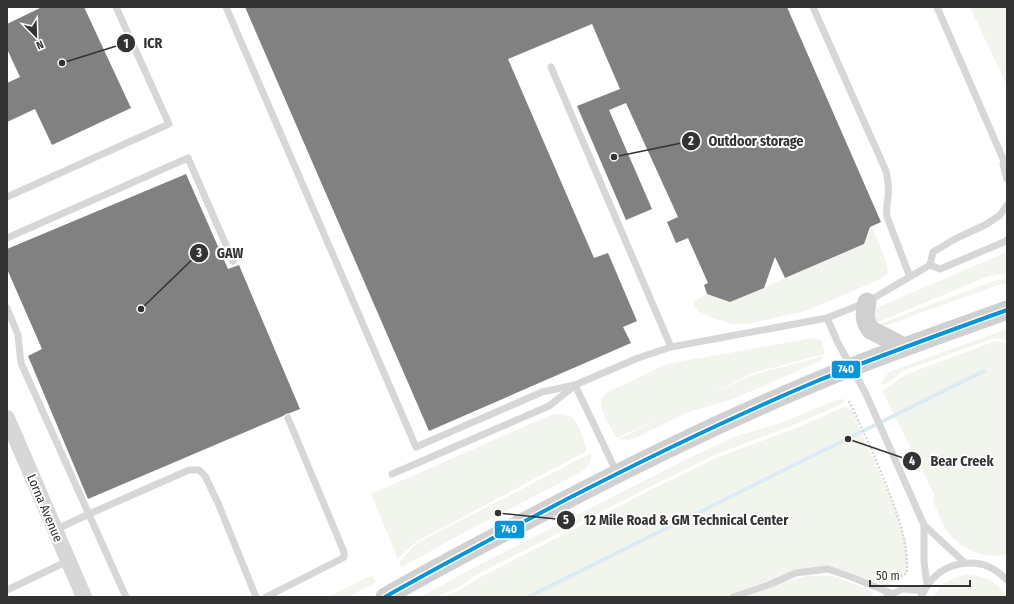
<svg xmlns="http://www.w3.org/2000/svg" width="1014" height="604" font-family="'Fira Sans Condensed',sans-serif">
<rect width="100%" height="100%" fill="#fff"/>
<g fill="#f1f5ed">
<polygon points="970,7 1007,7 1007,86"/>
<path d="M872 226C878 242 886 256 888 273L881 279 806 311 747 324H733L715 319 698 311 694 304 695 301 707 294 730 302 864 244Z"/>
<polygon points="1007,252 1007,273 986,277 874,324 874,309"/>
<polygon points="1007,278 1007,283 1001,284 890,324 883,326 879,324 994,281"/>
<path d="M1007 329V339L994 338 903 371 888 383 881 385C883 379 886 375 891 371Z"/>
<path d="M813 338 822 341 825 354 752 373 706 396 752 375 824 356 818 362 733 399 688 412 633 439 628 440 619 439 663 416 617 438C611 429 600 411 601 401 601 398 604 395 606 393L665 365 678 362Z"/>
<path d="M995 341 1007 343V554C1004 555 1001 556 998 556 979 557 957 546 946 530 940 521 938 511 933 501L935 496 882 391 905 375Z"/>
<polygon points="841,399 845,400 844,403 796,424 717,454 652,486 474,576 460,587 436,597 420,597 479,565 687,459 736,436 781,423 836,400"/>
<polygon points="844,407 850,408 852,410 868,448 897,512 900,525 906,540 908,559 907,573 891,581 891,584 885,586 858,575 830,566 783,575 734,593 731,596 733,597 443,597 462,589 475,580 656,487 718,457 796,428"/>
<path d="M560 414C563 415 567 415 570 416 579 421 584 442 587 451L416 542 398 559 371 494 551 415Z"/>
<path d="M591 453C592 462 588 467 581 472L463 533 402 567 399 562 417 543Z"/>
<polygon points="372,575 376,582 349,597 329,597"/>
<path d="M966 575C985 576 996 580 1006 597H933C941 583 951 578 966 575Z"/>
<polygon points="806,576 833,576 875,592 868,597 745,597 781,583"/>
</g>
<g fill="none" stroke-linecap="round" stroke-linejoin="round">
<polyline stroke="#ddebf3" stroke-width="4" points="528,597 984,371"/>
</g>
<g fill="#818181">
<polygon points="42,7 84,7 131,108 52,145 35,109 7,122 7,83 20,77 7,49 7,24"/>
<polygon points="245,7 787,7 881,222 870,227 864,244 785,278 775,257 764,288 730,302 707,294 704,285 708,283 688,238 676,243 667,222 678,217 626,103 609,110 652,209 626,220 577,106 620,89 592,24 508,59 594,258 608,253 637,321 623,327 631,343 429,431"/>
<polygon points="186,174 228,269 239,265 300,409 290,413 286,414 283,416 88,499 28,356 42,349 7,269 7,249"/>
</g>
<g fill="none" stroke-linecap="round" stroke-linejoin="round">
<path stroke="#d6d6d6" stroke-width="2.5" stroke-dasharray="2 2" stroke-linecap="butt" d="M849 401C862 428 874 455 885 482 897 512 908 541 907 573L897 579"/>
<g stroke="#d7d7d7" stroke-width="7">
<polyline points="226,7 416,447 542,392 575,385 638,358 671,347 827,318 867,302 930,265 933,252 955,239 987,224 1000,215 1007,205"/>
<path d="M813 7 886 171C888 179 889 188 888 197 887 205 886 209 887 217L910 277"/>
<polyline points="937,7 1007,168"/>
<polyline points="551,67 671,347"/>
<polyline points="1003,164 1007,179"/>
<polyline points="7,197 169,124 116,7"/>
<polyline points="7,238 188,158 233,261"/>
<polyline points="930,265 940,269 1004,242 1007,240"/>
<polyline points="7,308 18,335 21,363 126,597"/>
<polyline points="827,318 838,343 866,394 924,525 965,563"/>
<polyline points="575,385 617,473"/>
<polyline points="392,474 549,406 573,387"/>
<polyline points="924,525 924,562 927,584"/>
<polyline points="55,530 89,514 189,470 199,470 205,476 218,503 256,597"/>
<polyline points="7,590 68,561"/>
<polyline points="266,597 339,560 344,557 344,552 288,418"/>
<polyline points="733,597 768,585 796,573 828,569 854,578 893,594"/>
<polyline points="887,597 902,589 924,591"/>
<path d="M921 597C930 576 946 564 969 563 975 563 981 563 987 566 995 569 1001 574 1007 580"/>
</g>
<polyline stroke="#d7d7d7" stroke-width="16" points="7,418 84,597"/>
<g stroke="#d0d0d0" stroke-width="19">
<path d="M867 302C865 313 863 320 871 330L904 347"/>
<path d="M385 597C444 563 504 532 564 501 658 452 754 406 852 367 903 347 955 329 1007 310"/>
</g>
<defs>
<path id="bus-1" d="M385 597C445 563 506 531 567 499 649 457 732 417 817 381 879 356 943 333 1007 310"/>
</defs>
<use href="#bus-1" stroke="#fff" stroke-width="7"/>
<use href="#bus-1" stroke="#0696d7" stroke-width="4"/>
</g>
<g text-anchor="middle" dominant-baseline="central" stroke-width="4" stroke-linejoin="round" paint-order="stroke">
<g font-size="13" fill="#333" stroke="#fff">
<text transform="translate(45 508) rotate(67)">Lorna Avenue</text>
</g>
</g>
<path fill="none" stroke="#333" stroke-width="1.5" d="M62 63L126 43M614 157L691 141M141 309L199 253M848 439L912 461M498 513L566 520"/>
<g fill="#333" stroke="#fff" stroke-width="1.5">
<circle cx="62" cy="63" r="4"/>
<circle cx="614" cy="157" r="4"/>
<circle cx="141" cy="309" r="4"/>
<circle cx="848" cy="439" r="4"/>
<circle cx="498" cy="513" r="4"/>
<circle cx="126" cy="43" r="10"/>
<circle cx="691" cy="141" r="10"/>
<circle cx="199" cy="253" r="10"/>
<circle cx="912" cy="461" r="10"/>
<circle cx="566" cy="520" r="10"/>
</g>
<g font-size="12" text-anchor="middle" font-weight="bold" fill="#fff">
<text x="126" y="48">1</text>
<text x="691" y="145">2</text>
<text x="199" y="257">3</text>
<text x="912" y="465">4</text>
<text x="566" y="524">5</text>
</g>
<g font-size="14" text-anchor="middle" font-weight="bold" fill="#333" stroke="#fff" stroke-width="4" stroke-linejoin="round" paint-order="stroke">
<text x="153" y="48">ICR</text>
<text x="756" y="146">Outdoor storage</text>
<text x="230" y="258">GAW</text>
<text x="962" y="466">Bear Creek</text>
<text x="686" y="525">12 Mile Road &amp; GM Technical Center</text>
</g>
<g stroke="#fff" stroke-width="1.5">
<rect x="831" y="360" width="30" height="19" rx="4" fill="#0696d7"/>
<rect x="494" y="520" width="31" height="19" rx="4" fill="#0696d7"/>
</g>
<g font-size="11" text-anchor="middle" font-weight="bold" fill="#fff">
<text x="846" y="373">740</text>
<text x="509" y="533">740</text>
</g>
<rect width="1014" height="604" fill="none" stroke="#333333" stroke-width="16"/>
<g transform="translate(36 36) rotate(157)" stroke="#ffffff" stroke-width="3" paint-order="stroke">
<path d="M0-3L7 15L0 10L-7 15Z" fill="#333333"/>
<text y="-6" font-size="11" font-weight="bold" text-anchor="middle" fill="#333333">N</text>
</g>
<path d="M870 580v6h100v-6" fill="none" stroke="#333333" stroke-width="2"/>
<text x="876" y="580" font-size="12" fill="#333333" stroke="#ffffff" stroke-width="3" paint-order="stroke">50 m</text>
</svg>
